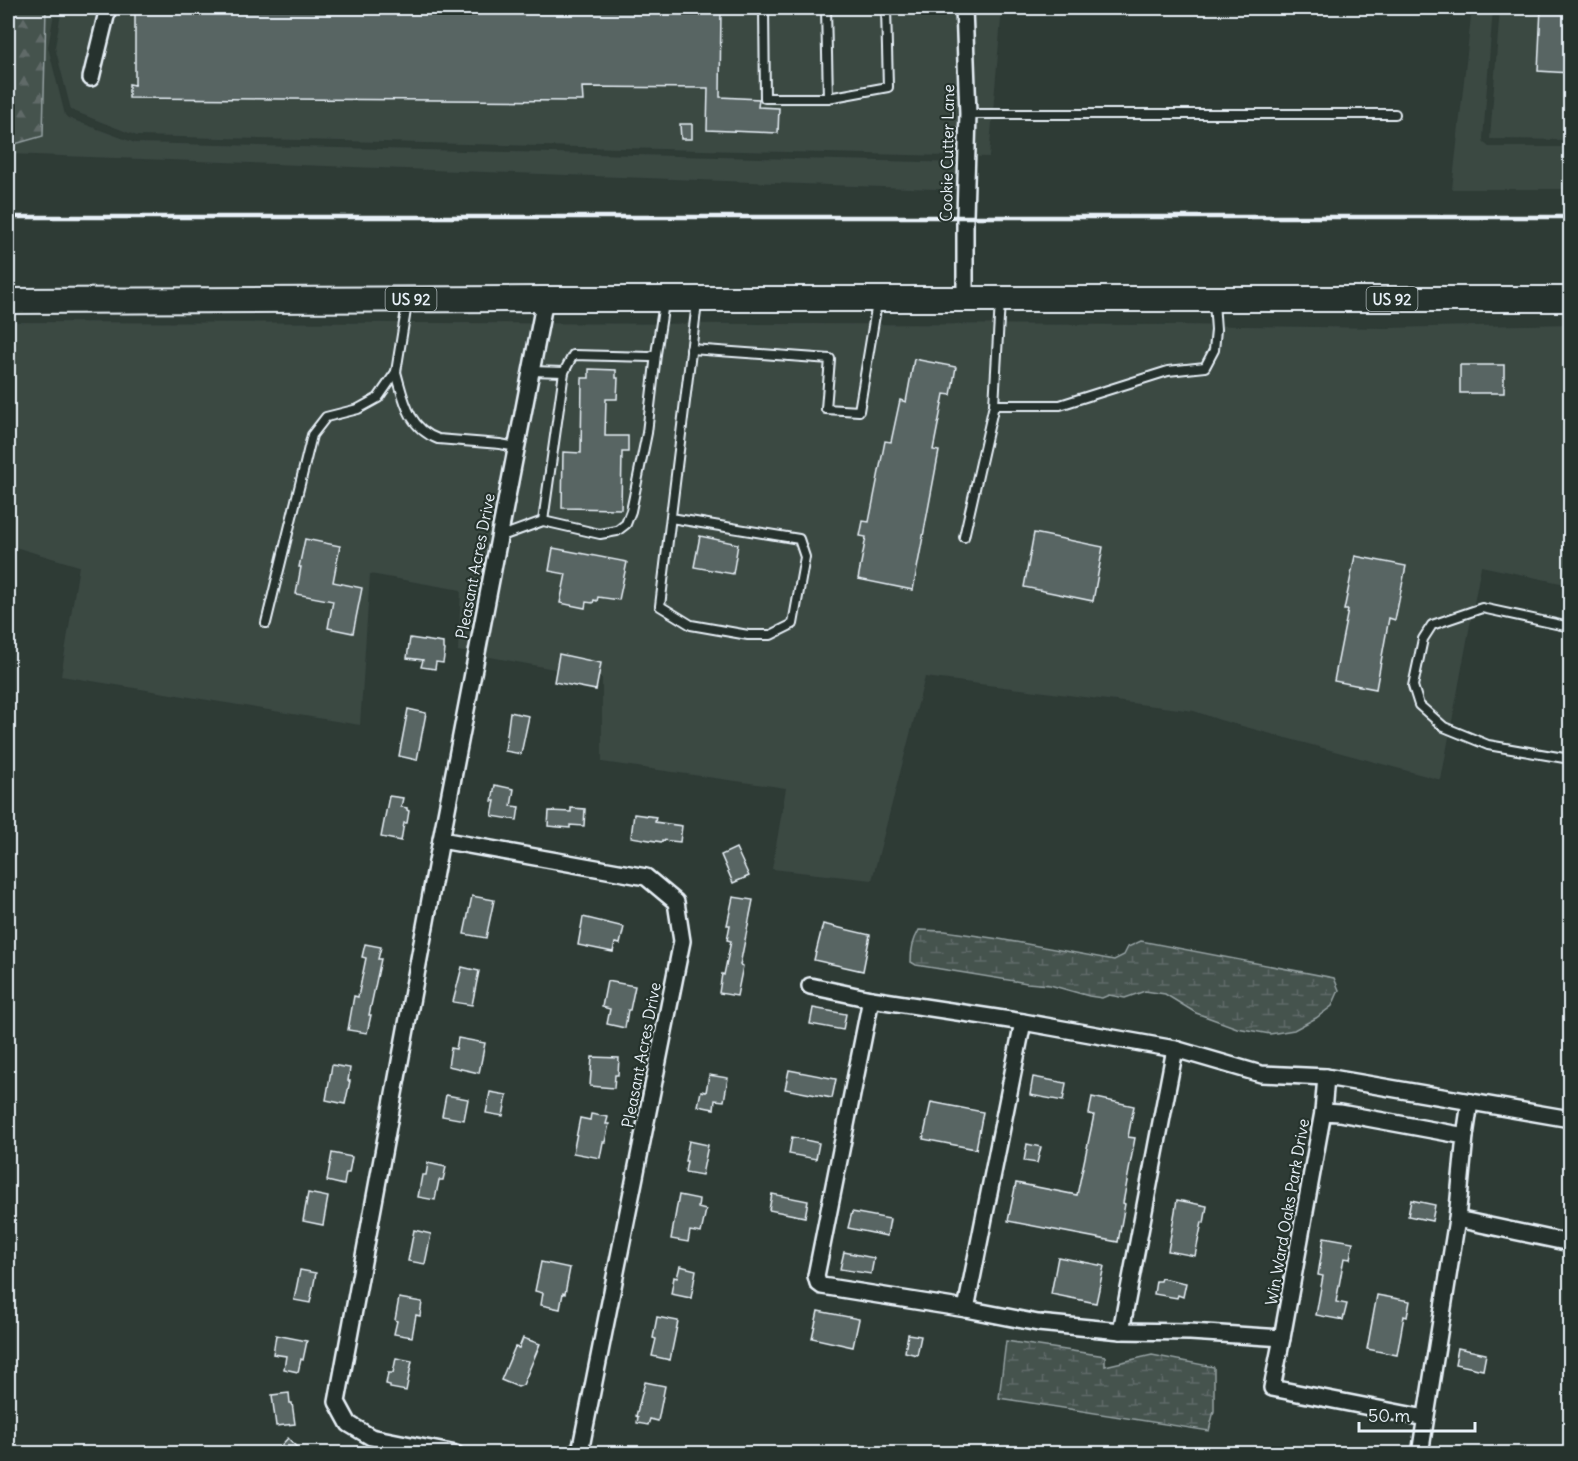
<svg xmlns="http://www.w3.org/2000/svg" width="1578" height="1461" font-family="Delius,sans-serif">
<defs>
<pattern id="forest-firs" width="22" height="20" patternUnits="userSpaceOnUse" patternTransform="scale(1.5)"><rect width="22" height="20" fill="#45524e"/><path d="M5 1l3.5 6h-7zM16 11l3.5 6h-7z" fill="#606b68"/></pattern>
<pattern id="wetland-marsh" width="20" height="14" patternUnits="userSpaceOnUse" patternTransform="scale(1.5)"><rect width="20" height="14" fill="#45524e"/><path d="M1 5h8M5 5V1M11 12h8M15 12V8" fill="none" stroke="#606b68"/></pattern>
</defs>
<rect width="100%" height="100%" fill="#2e3b35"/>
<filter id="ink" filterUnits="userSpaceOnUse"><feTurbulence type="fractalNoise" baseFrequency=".0167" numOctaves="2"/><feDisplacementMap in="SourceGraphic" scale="12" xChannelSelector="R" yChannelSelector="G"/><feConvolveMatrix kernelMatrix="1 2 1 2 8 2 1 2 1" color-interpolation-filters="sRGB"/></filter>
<g filter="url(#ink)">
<g fill="#3b4843">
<polygon points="46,8 55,8 48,47 65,115 68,118 135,143 965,163 962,190 8,154 8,146 43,136"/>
<polygon points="62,8 1002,8 989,157 137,136 71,110 55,47"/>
<polygon points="1472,8 1493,8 1483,139 1484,143 1489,147 1570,147 1570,189 1452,189"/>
<polygon points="1500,8 1570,8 1570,140 1490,139"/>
<polygon points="8,322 1178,325 1386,328 1570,324 1570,585 1481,566 1441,780 1220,720 1194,711 925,677 872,880 772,869 786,788 602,762 602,678 458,651 461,590 370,574 360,725 61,676 79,566 8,545"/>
</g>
<polygon fill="url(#forest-firs)" stroke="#96a2a3" stroke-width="1.5" points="8,8 46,8 43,136 8,146"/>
<g fill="url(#wetland-marsh)" stroke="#96a2a3" stroke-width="1.5">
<path d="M919 930 945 931 999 939 1114 960 1124 955 1128 947 1141 941 1334 978 1339 990 1332 1006 1316 1018 1294 1030 1270 1034 1237 1028 1196 1013 1165 994 1145 991 1125 998 1109 995 1102 998 1089 996 1050 985 1027 983 916 965 911 962C911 949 913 941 919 930Z"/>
<polygon points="1006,1341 1105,1356 1105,1366 1152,1355 1214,1367 1214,1411 1209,1431 999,1398"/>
</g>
<g fill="#596563" stroke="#e8f1f8" stroke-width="1.5">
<polygon points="135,8 721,8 720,97 759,99 758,107 779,108 778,133 707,130 708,88 582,87 583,101 129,98 129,84 135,85"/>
<polygon points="1541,8 1570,8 1570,73 1538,71"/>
<polygon points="680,124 692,124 692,139 681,139"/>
<polygon points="914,359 956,367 951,395 944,394 933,450 939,451 913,590 858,579 866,537 860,536 863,521 869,522 885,441 891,442 900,400 906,402"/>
<rect x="1460" y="365" width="44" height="28"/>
<polygon points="589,369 616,370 616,378 618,378 617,399 606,399 605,436 628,436 628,452 622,452 621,509 562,508 563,452 581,453 582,378 589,378"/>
<polygon points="1034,533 1103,547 1093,601 1024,587"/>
<polygon points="700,536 738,544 733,574 694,567"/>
<polygon points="305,539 340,546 333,582 362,588 353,633 328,628 333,601 296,594 301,567 299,567"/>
<polygon points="553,548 627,562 619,600 598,597 597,601 594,600 593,603 586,602 585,608 560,603 566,574 549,571"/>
<polygon points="1355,556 1406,566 1395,620 1389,618 1376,689 1334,681 1348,610 1344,610"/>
<polygon points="410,638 443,643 443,649 445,650 443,663 436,662 435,669 421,667 423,660 407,658"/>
<polygon points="559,654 601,663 596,690 554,682"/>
<polygon points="408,709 426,713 417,760 399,756"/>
<polygon points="510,712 529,716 521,754 505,751"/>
<polygon points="495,785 514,789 511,806 519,807 517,820 492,816 495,801 492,801"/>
<polygon points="389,796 403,798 401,807 407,808 407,810 409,811 407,823 404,823 401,841 381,837"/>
<polygon points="571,808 585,809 584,826 570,825 570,828 548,826 549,811 571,812"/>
<polygon points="634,814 656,817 655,822 682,826 680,842 662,840 662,842 631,837"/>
<polygon points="736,848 749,876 733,883 721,855"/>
<polygon points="472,896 494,900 486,938 464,934"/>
<polygon points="733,897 753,900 740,965 743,966 737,996 719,993 722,974 724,975 731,941 727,940 730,925 727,925"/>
<polygon points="583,917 624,927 620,944 615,943 613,952 578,945"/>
<polygon points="823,924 870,935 863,971 814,960"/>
<polygon points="365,944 381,947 378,959 381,959 369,1015 371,1015 367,1033 348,1030 354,996 358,997 366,958 362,957"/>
<polygon points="462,967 479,971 472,1005 453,1002"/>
<polygon points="607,981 635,986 630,1010 628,1010 625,1028 607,1024 610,1009 602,1007"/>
<polygon points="813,1008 846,1014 843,1030 810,1024"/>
<polygon points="458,1038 485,1043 479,1073 448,1066 451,1048 456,1049"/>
<polygon points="592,1057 619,1058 618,1075 615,1075 614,1088 590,1086"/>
<polygon points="332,1065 350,1068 348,1081 350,1081 345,1104 326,1100"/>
<polygon points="789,1070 836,1079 832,1098 785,1089"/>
<polygon points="709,1075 728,1078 724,1101 715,1100 714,1109 698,1106 701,1091 706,1092"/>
<polygon points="1033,1077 1066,1083 1063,1101 1030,1095"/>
<polygon points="490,1092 507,1095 503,1116 486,1113"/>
<polygon points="446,1095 468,1099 464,1120 442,1116"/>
<polygon points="1092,1097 1134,1106 1128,1137 1135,1138 1123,1203 1125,1204 1118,1242 1008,1221 1016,1183 1077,1195 1094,1115 1089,1114"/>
<polygon points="931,1102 983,1112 976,1149 923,1139"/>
<polygon points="591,1114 608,1117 606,1124 609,1124 605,1142 603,1142 600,1158 573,1153 580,1118 590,1120"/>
<polygon points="792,1137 819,1143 816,1159 789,1154"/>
<polygon points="689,1141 708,1145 702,1175 685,1172 687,1161 685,1161"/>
<polygon points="1027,1144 1041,1147 1037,1163 1024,1161"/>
<polygon points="332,1153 352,1157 349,1173 346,1173 344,1185 327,1181"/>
<polygon points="428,1163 446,1167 443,1180 439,1180 435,1200 418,1197 422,1175 426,1175"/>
<polygon points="308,1193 328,1197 323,1225 303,1221"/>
<polygon points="772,1194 808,1201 805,1217 769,1210"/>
<polygon points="679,1195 699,1199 698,1208 706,1210 701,1233 690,1231 688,1242 671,1239"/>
<polygon points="1177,1200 1207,1206 1204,1223 1202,1222 1195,1256 1168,1251"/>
<polygon points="1411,1200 1435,1205 1432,1221 1408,1216"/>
<polygon points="852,1212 890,1219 887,1236 848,1228"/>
<polygon points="414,1230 431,1234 425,1264 408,1261"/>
<polygon points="1324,1237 1353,1242 1350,1259 1344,1258 1336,1302 1347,1304 1343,1320 1316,1315 1323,1276 1318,1275"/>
<polygon points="844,1252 874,1258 871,1274 840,1269"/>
<polygon points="1058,1257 1104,1266 1096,1303 1051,1294"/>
<polygon points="541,1262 570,1268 565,1294 563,1293 560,1309 541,1305 543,1293 535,1291"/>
<polygon points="680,1266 696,1270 691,1298 671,1294 674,1277 677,1278"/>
<polygon points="300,1270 316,1273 310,1303 294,1300"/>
<polygon points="1161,1278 1186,1283 1183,1297 1178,1295 1177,1298 1154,1294 1156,1281 1160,1281"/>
<polygon points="1377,1295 1410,1301 1407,1317 1404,1316 1397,1355 1367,1349"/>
<polygon points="399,1298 422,1302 420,1316 416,1315 412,1337 394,1334 397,1321 395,1320"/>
<polygon points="818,1311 859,1319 853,1347 812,1338"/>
<polygon points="657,1317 678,1321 670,1360 652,1356 656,1339 653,1338"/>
<polygon points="908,1334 921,1336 917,1355 905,1352"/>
<polygon points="276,1335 307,1341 303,1360 301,1359 298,1372 284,1369 286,1356 273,1354"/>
<polygon points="523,1338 540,1344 523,1385 518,1387 501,1380 515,1347 519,1348"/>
<polygon points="1458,1348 1486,1354 1483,1370 1455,1364"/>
<polygon points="396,1358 412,1361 406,1391 390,1388 390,1385 386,1384 388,1373 393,1373"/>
<polygon points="645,1382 665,1386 658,1421 650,1419 648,1425 637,1423 638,1417 636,1416"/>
<polygon points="289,1393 290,1403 292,1403 295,1424 276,1426 272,1395"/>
<polygon points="288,1438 303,1454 273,1454"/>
</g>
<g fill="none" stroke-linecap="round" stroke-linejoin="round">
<defs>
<g id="lane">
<polyline points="764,8 765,98 828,98 888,87 886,8"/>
<polyline points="826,8 828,98"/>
<polyline points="968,114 1395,114"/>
<polyline points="1000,301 994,405 1060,405 1168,371 1205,367 1214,350 1216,330 1214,302"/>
<polyline points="691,349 830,359 826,409 859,411 877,303"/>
<polyline points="531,371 564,372 573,355 650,357 656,354 664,303"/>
<path d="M396 372C404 400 408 428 438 439L500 444 517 447"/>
<polyline points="671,518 799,539 805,557 793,624 771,635 748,635 691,625 660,606 697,303"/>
<polyline points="543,521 564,372"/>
<polyline points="499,537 543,521 600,534 617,531 626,524 631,511 647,433 656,354"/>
<polyline points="964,537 994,405"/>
<polyline points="266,623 312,435 326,417 358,409 378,398 396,372 407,304"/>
<polyline points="1570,627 1482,608 1432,625 1423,639 1413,686 1419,705 1444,727 1488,745 1570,759"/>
</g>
<g id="street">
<polyline points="964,8 968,114 965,216 965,299"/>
<polyline points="91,78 108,8"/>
<polyline points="441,840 545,299"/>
<polyline points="810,986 871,999 1023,1022 1175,1049 1261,1074 1326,1077 1570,1119"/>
<polyline points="871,999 816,1276 818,1283 822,1286 966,1309 1023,1022"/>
<polyline points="1323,1112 1326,1077"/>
<polyline points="1465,1136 1470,1102"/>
<polyline points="1457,1219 1570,1243"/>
<polyline points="966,1309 1038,1323 1121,1331 1175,1049"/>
<polyline points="1121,1331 1190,1332 1282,1338"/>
<polyline points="1421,1448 1457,1219 1465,1136 1340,1113 1323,1112 1282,1338 1272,1388 1425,1418"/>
<polyline points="456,1454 371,1437 349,1424 337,1402 441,840 646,877 676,902 682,941 581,1447 574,1454"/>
</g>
<polyline id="primary" points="8,301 545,299 1570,299"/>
</defs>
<use href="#lane" stroke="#e8f1f8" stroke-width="12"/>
<use href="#street" stroke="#e8f1f8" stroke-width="20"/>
<use href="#primary" stroke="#e8f1f8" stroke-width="28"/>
<use href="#lane" stroke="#26332d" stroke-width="8"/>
<use href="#street" stroke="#26332d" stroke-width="15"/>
<use href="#primary" stroke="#26332d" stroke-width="24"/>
<polyline stroke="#e8f1f8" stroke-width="4.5" points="8,217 1570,217"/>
</g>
</g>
<g text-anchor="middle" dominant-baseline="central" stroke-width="4.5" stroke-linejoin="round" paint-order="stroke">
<g fill="#26332d" stroke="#aeb8bb" stroke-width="1.5">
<rect x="385.5" y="287" width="51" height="24" rx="4.5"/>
<rect x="1366.5" y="287" width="51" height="24" rx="4.5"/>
</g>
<g font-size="15" font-weight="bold" fill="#e8f1f8">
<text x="411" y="299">US 92</text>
<text x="1392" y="299">US 92</text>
</g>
<g font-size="16" fill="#e8f1f8" stroke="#26332d">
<text transform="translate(947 153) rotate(-89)">Cookie Cutter Lane</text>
<text transform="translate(475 566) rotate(-79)">Pleasant Acres Drive</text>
<text transform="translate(641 1055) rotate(-79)">Pleasant Acres Drive</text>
<text transform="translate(1287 1212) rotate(-80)">Win Ward Oaks Park Drive</text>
</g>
</g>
<rect width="1578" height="1461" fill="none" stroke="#26332d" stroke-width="30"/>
<rect x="15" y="15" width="1548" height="1431" fill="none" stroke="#e8f1f8" stroke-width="2" filter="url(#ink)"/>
<path d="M1359 1422v9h116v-9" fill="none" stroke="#e8f1f8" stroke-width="3"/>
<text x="1368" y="1422" font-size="18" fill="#e8f1f8" stroke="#26332d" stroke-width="4.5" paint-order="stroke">50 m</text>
</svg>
